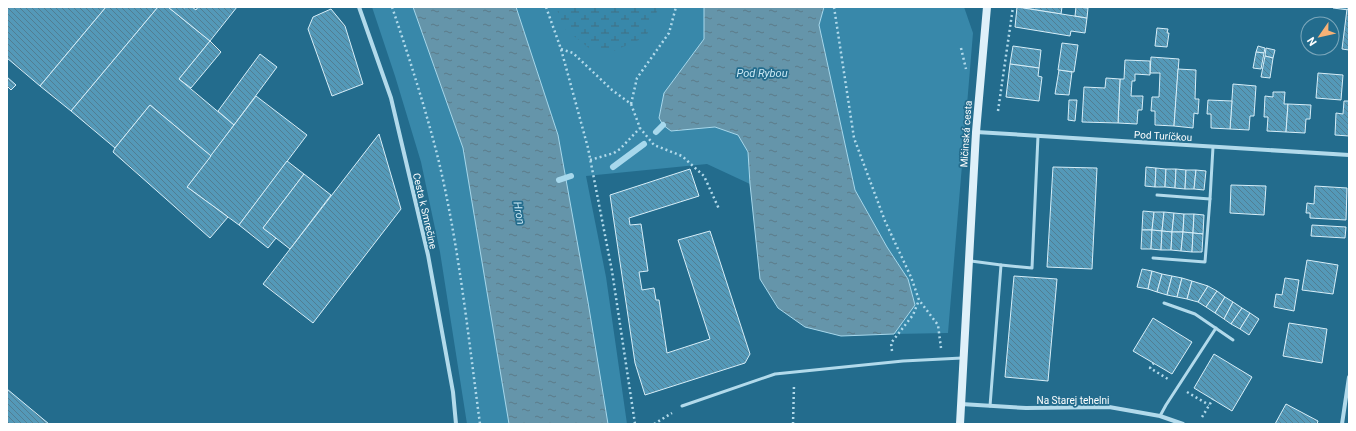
<svg xmlns="http://www.w3.org/2000/svg" width="1356" height="431" font-family="Roboto,sans-serif">
<defs>
<pattern id="wetland-marsh" width="20" height="14" patternUnits="userSpaceOnUse"><rect width="20" height="14" fill="#3888aa"/><path d="M1 5h8M5 5V1M11 12h8M15 12V8" fill="none" stroke="#407084"/></pattern>
<pattern id="water-ripples" width="26" height="14" patternUnits="userSpaceOnUse"><rect width="26" height="14" fill="#6595aa"/><path d="M2 4q2-2 4 0t4 0M15 11q2-2 4 0t4 0" fill="none" stroke="#5c7b89"/></pattern>
<pattern id="building-back-hatch" width="6" height="6" patternUnits="userSpaceOnUse"><rect width="6" height="6" fill="#5499b8"/><path d="M-1 5l2 2M0 0l6 6M5-1l2 2" fill="none" stroke="#517e92"/></pattern>
</defs>
<rect width="100%" height="100%" fill="#236c8d"/>
<g fill="#3888aa">
<polygon points="372,7 413,7 463,148 509,424 467,424 440,252 421,162 395,76"/>
<polygon points="516,7 704,7 704,39 664,93 671,130 715,127 738,135 748,152 750,184 707,164 586,176 606,277 627,424 608,424 558,135"/>
<polygon points="824,7 964,7 973,33 948,333 894,334 915,305 908,279 887,247 855,190 819,25"/>
</g>
<polygon fill="url(#wetland-marsh)" points="556,7 659,7 646,37 611,52 590,49 564,28"/>
<g fill="url(#water-ripples)" stroke="#a7d8ec">
<polygon points="413,7 516,7 558,135 588,302 608,424 509,424 463,148"/>
<polygon points="704,7 824,7 819,25 855,190 887,247 908,279 915,305 894,334 841,336 805,327 778,308 760,279 750,184 748,152 738,135 715,127 671,131 663,125 659,118 664,93 704,39"/>
</g>
<g fill="none" stroke-linecap="round" stroke-linejoin="round">
<g stroke="#a7d8ec" stroke-width="6">
<polyline points="656,132 663,125"/>
<polyline points="613,167 644,144"/>
<polyline points="559,180 571,176"/>
</g>
</g>
<g fill="url(#building-back-hatch)" stroke="#d7eef8">
<polygon points="7,7 106,7 40,86 7,58"/>
<polygon points="106,7 158,7 71,111 40,86"/>
<polygon points="158,7 168,7 210,41 179,79 234,125 211,156 150,105 115,148 71,111"/>
<polygon points="168,7 183,7 184,8 186,7 192,7 196,10 198,7 237,7 210,41"/>
<polygon points="1017,7 1062,7 1061,14"/>
<polygon points="1017,7 1087,18 1085,33 1071,31 1070,36 1015,27"/>
<polygon points="1076,7 1088,8 1087,18 1075,16"/>
<polygon points="1333,7 1349,7 1349,10 1333,8"/>
<polygon points="331,9 345,26 363,84 332,96 308,29 313,17"/>
<polygon points="1347,9 1349,10 1349,50 1342,49"/>
<polygon points="1157,28 1168,29 1167,33 1169,33 1167,47 1155,46"/>
<polygon points="210,41 221,52 191,88 179,79"/>
<polygon points="1062,43 1078,45 1074,72 1058,70"/>
<polygon points="1013,46 1041,50 1039,68 1010,64"/>
<polygon points="1258,46 1265,48 1264,53 1256,52"/>
<polygon points="1266,48 1275,50 1273,58 1265,56"/>
<polygon points="1256,52 1264,53 1261,69 1253,68"/>
<polygon points="260,54 277,67 234,125 218,111"/>
<polygon points="1265,56 1273,58 1270,78 1261,77"/>
<polygon points="1151,57 1179,59 1174,126 1155,125 1155,111 1151,111 1152,97 1159,97 1160,73 1150,73"/>
<polygon points="1125,60 1150,61 1150,75 1135,74 1135,81 1132,81 1131,96 1143,96 1142,110 1138,110 1137,124 1118,123 1120,79 1124,79"/>
<polygon points="1010,64 1039,68 1038,76 1042,77 1039,101 1006,97"/>
<polygon points="1178,69 1196,70 1195,99 1199,99 1198,114 1194,113 1193,128 1174,126"/>
<polygon points="1059,70 1072,72 1069,95 1055,94"/>
<polygon points="1318,73 1343,75 1341,100 1316,98"/>
<polygon points="7,77 16,85 11,90 7,86"/>
<polygon points="1106,78 1120,79 1118,123 1082,122 1084,87 1105,88"/>
<polygon points="1233,84 1256,86 1254,116 1250,116 1249,130 1230,129"/>
<polygon points="1273,92 1285,92 1284,104 1288,104 1286,132 1267,131 1268,117 1264,117 1265,96 1273,97"/>
<polygon points="256,96 307,135 239,225 187,187"/>
<polygon points="1069,100 1077,100 1075,121 1068,120"/>
<polygon points="1208,100 1232,101 1230,129 1211,128 1211,114 1207,114"/>
<polygon points="1344,101 1349,101 1349,136 1335,135 1336,113 1343,114"/>
<polygon points="1288,104 1311,105 1310,119 1306,119 1305,133 1286,132"/>
<polygon points="150,105 211,156 187,187 228,217 210,238 113,152 115,148"/>
<polygon points="379,134 401,209 313,323 263,284"/>
<polygon points="287,161 304,174 263,228 276,238 268,248 239,225"/>
<polygon points="1053,167 1097,168 1092,269 1047,267"/>
<polygon points="1146,167 1156,168 1155,187 1145,186"/>
<polygon points="1156,168 1166,169 1165,187 1155,187"/>
<polygon points="690,169 699,196 629,218 630,225 641,224 648,271 639,272 642,290 654,288 656,300 659,300 667,353 710,339 678,240 710,231 750,354 745,363 645,395 635,363 610,195"/>
<polygon points="1166,169 1176,169 1175,188 1165,187"/>
<polygon points="1176,169 1186,170 1185,189 1175,188"/>
<polygon points="1186,170 1196,170 1194,189 1185,189"/>
<polygon points="1196,170 1206,171 1204,190 1194,189"/>
<polygon points="304,174 331,195 290,249 263,228"/>
<polygon points="1231,185 1266,186 1264,215 1230,213"/>
<polygon points="1315,186 1347,188 1346,220 1310,218 1310,213 1306,213 1307,203 1314,204"/>
<polygon points="1143,211 1154,212 1152,230 1142,230"/>
<polygon points="1154,212 1164,212 1162,231 1152,230"/>
<polygon points="1164,212 1174,213 1172,232 1162,231"/>
<polygon points="1174,213 1184,214 1183,232 1172,232"/>
<polygon points="1184,214 1194,214 1193,233 1183,232"/>
<polygon points="1194,214 1204,215 1203,234 1193,233"/>
<polygon points="1312,225 1346,227 1345,238 1311,236"/>
<polygon points="1142,230 1152,230 1151,249 1141,249"/>
<polygon points="1152,230 1162,231 1161,250 1151,249"/>
<polygon points="1162,231 1172,232 1171,250 1161,250"/>
<polygon points="1172,232 1183,232 1181,251 1171,250"/>
<polygon points="1183,232 1193,233 1192,252 1181,251"/>
<polygon points="1193,233 1203,234 1202,252 1192,252"/>
<polygon points="1307,260 1338,265 1333,294 1302,290"/>
<polygon points="1142,269 1152,271 1148,289 1137,287"/>
<polygon points="1152,271 1162,274 1157,292 1148,289"/>
<polygon points="1162,274 1172,276 1167,295 1157,292"/>
<polygon points="1014,276 1057,279 1048,381 1005,377"/>
<polygon points="1172,276 1182,278 1177,297 1167,295"/>
<polygon points="1182,278 1192,281 1187,299 1177,297"/>
<polygon points="1285,278 1299,280 1294,311 1274,307 1276,294 1282,295"/>
<polygon points="1192,281 1208,286 1198,302 1187,299"/>
<polygon points="1208,286 1217,291 1206,307 1198,302"/>
<polygon points="1217,291 1225,297 1215,313 1206,307"/>
<polygon points="1225,297 1233,302 1224,319 1215,313"/>
<polygon points="1233,302 1242,308 1231,324 1224,319"/>
<polygon points="1242,308 1250,313 1240,329 1231,324"/>
<polygon points="1250,313 1259,319 1249,335 1240,329"/>
<polygon points="1153,318 1192,342 1172,374 1133,351"/>
<polygon points="1289,323 1327,329 1322,363 1283,356"/>
<polygon points="1214,354 1252,377 1232,411 1194,388"/>
<polygon points="7,389 49,424 7,424"/>
<polygon points="1286,404 1318,421 1317,424 1275,424"/>
</g>
<g fill="none" stroke-linecap="round" stroke-linejoin="round">
<g stroke="#b2daeb" stroke-width="2.5" stroke-dasharray="2 3" stroke-linecap="butt">
<path d="M392 7C409 57 425 107 438 158 459 245 468 335 480 424"/>
<polyline points="546,7 561,49 588,148 612,271 635,424"/>
<polyline points="834,7 854,138 885,221 911,277 919,300 938,325 941,348"/>
<polyline points="961,48 966,69"/>
<polyline points="561,49 573,53 612,90 631,104 640,128 654,145 682,156 704,176 719,209"/>
<polyline points="631,104 637,78 669,33 676,7"/>
<polyline points="998,111 1013,7"/>
<polyline points="590,160 614,153 620,149 640,128"/>
<polyline points="892,351 891,343 913,315 919,300"/>
<polyline points="1154,363 1150,368 1168,379"/>
<polyline points="1187,392 1209,405"/>
<polyline points="1202,417 1213,399"/>
<polyline points="654,424 672,413"/>
<polyline points="793,424 794,385"/>
</g>
<g stroke="#b2daeb" stroke-width="3">
<polyline points="1157,195 1210,199 1213,147"/>
<polyline points="1153,258 1205,262 1210,199"/>
<polyline points="971,261 1001,265"/>
<polyline points="1164,303 1195,314 1233,340"/>
<polyline points="682,406 775,374 903,361 962,358"/>
<polyline points="990,406 1001,265 1032,268 1038,136"/>
<polyline points="1160,416 1166,405 1216,328"/>
</g>
<g stroke="#b2daeb" stroke-width="4">
<polyline points="359,7 391,98 428,255 453,392 456,424"/>
<polyline points="976,132 1349,155"/>
<polyline points="961,404 1026,408 1109,407 1160,416 1183,424"/>
<polyline points="1342,424 1349,377"/>
</g>
<polyline stroke="#def0f9" stroke-width="8" points="960,424 976,132 987,7"/>
</g>
<g text-anchor="middle" dominant-baseline="central" stroke-width="3.5" stroke-linejoin="round" paint-order="stroke">
<g font-size="10" fill="#fff" stroke="#236c8d">
<text transform="translate(966 134) rotate(-86)">Mičinská cesta</text>
<text transform="translate(1163 136) rotate(3)">Pod Turíčkou</text>
<text transform="translate(425 211) rotate(77)">Cesta k Smrečine</text>
<text x="1073" y="400">Na Starej tehelni</text>
</g>
<g font-size="11" font-style="italic" fill="#cbe9f5" stroke="#236c8d">
<text x="762" y="73">Pod Rybou</text>
<text transform="translate(519 213) rotate(80)">Hron</text>
</g>
</g>
<rect width="1356" height="431" fill="none" stroke="#ffffff" stroke-width="16"/>
<g transform="translate(1320 36) rotate(236)"><circle r="19" fill="#236c8d" stroke="#7ba7bb"/>
<path d="M0-3L7 15L0 10L-7 15Z" fill="#f6b176"/>
<text y="-6" font-size="11" font-weight="bold" text-anchor="middle" fill="#ffffff">N</text>
</g>
</svg>
